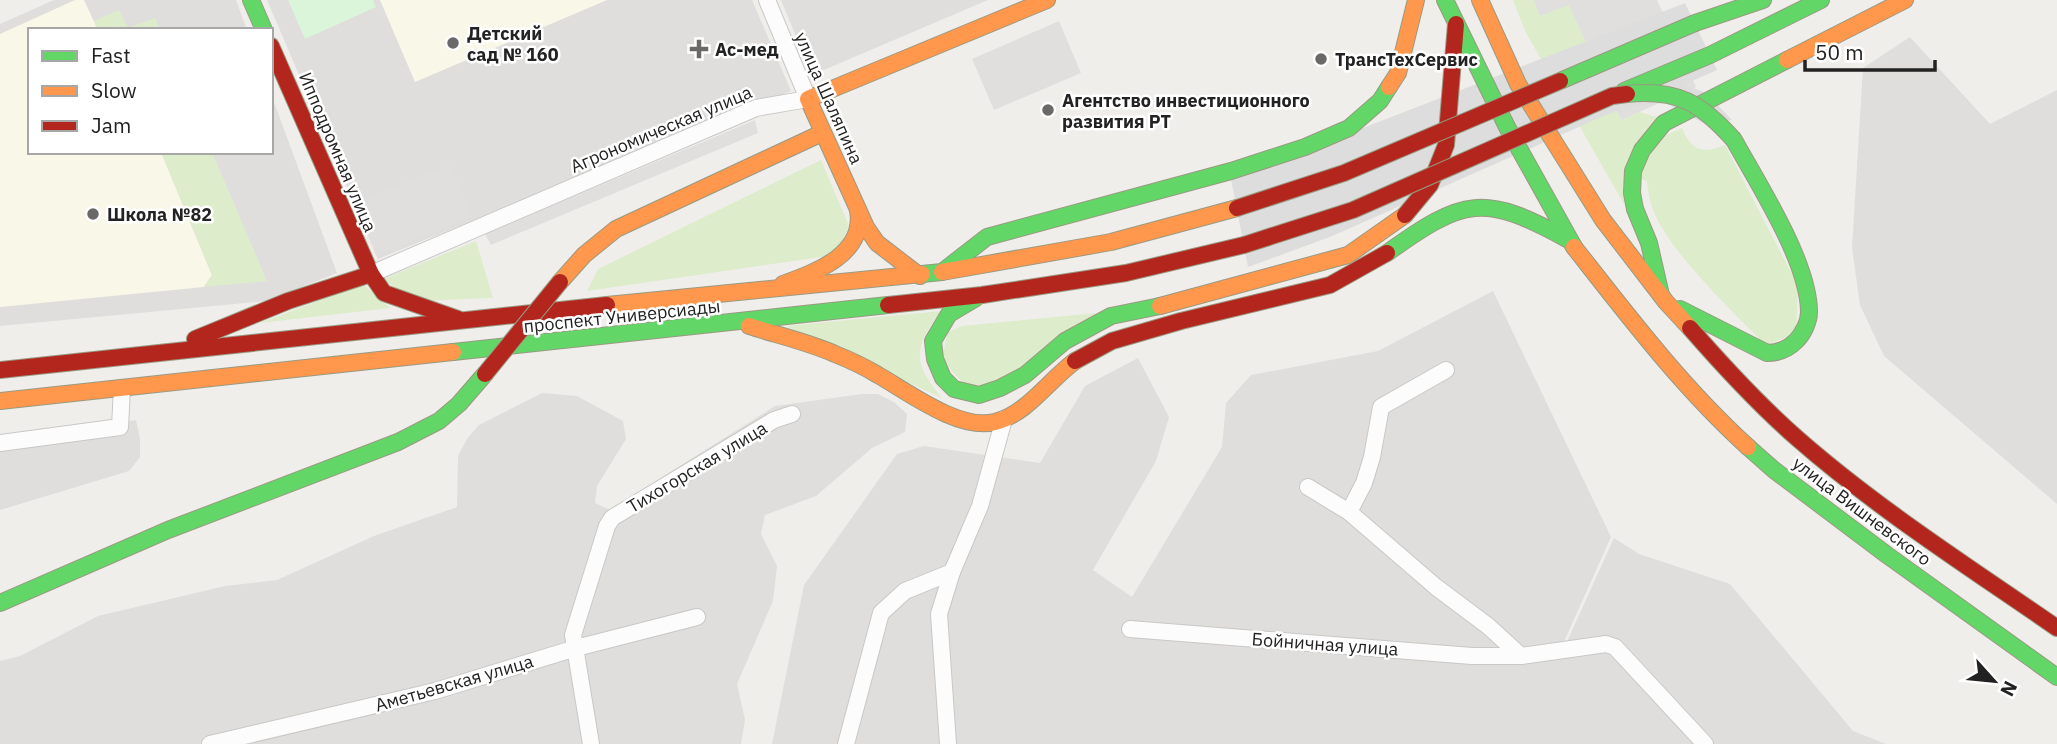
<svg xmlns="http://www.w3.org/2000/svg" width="2057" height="744" font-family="'IBM Plex Sans',sans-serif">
<rect width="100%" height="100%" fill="#f0eeeb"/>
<g fill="#dfdedc">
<polygon points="54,0 236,0 247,30 30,30 30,152 271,152 271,94 337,273 266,301 0,326 0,24"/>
<polygon points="267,0 752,0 791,91 378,259"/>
<polygon points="781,0 988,0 812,75"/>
<polygon points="1910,37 1990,124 2057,90 2057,504 1884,356 1860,305 1852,248 1863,68"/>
<polygon points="1493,291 1611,537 1558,655 1525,664 1560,657 1614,538 1639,554 1730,584 1853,731 1886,744 772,744 804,585 897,454 924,446 1040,463 1085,386 1138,358 1169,417 1156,461 1093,570 1132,597 1222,447 1226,403 1251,375 1378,351"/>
<polygon points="542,393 577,396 623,421 626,439 597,486 595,503 610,510 775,406 862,394 878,394 894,402 907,414 905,432 872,448 816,496 765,515 761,534 777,566 773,601 737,684 745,720 741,744 0,744 0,661 20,656 98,616 225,586 277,580 374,536 457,507 458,456 467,439 479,425"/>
<polygon points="136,420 140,439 140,457 129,471 0,510 0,441"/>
</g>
<g fill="#f8f7e8">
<polygon points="75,0 84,0 98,30 30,30 30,152 161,152 212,275 204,287 0,307 0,34"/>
<polygon points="380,0 607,0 415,82"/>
</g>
<g fill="#ddeccb">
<polygon points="1513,0 1534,0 1540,16 1569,4 1621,120 1639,112 1664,119 1624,204 1525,31"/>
<polygon points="119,10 128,28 155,18 160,30 98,30 94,21"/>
<path d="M1682 128C1691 151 1703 154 1725 145L1798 286 1796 334 1765 345C1732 310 1664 248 1651 204 1649 197 1648 189 1647 182L1639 177 1644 159 1667 135Z"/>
<polygon points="161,152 212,152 267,281 204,287 212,275"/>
<polygon points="821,160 849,226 835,255 587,291 598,269"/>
<polygon points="476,241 493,298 415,301 383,279"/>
<polygon points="363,284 390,308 260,323"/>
<path d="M941 311C913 348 912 362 942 398L786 326Z"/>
<path d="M1107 312C1085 326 998 388 979 387 960 386 952 371 942 357L948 332 962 326Z"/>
</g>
<polygon fill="#daf5da" points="288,0 373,0 376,7 305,39"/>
<g fill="#e0dfde">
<polygon points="1534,0 1657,0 1696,87 1621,120 1569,5 1540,16"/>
<polygon points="1059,21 1081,73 994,110 972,59"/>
<polygon points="755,120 758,133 491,245 485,234"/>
<polygon points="451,164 472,217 376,255 355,203"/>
</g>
<polygon fill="#dedddd" points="1685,3 1717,70 1683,85 1702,91 1709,96 1732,120 1705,124 1666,103 1637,105 1608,114 1330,237 1248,267 1231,179"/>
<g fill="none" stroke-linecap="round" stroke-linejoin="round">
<defs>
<g id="street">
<polyline points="371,274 756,108 808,99 767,0"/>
<polyline points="0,443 120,427 122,388"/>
<polyline points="1308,487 1349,512 1436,587 1488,626 1521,656"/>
<polyline points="1349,512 1364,483 1372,457 1381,407 1446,370"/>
<polyline points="1130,629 1472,656 1521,656 1606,644 1615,647 1705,744"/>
<polyline points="210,744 435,691 576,648 697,617"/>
<polyline points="591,744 573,635 607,526 612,518 774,420 792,414"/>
<polyline points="846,744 881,613 905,591 952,572"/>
<polyline points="948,744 939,614 952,572 980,506 1004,419"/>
</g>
<g id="fast">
<polyline points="251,0 264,30"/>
<polyline points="1445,0 1507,127 1574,247"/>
<polyline points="1695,23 1763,0"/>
<polyline points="1624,91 1710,55 1821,0"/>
<path d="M1387 253C1464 198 1483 193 1567 239"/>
<polyline points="922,274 942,272 987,237 1231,171 1305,147 1349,128 1380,101 1389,87"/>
<polyline points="1661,295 1649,243 1635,209 1632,193 1633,171 1642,150 1664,123 1787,60"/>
<polyline points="976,298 949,314 933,341 935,359 943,378 954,389 979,395 1000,388 1025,375 1065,341 1111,316 1160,306"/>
<path d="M1680 309 1767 353C1778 353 1788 349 1796 341 1803 334 1809 322 1809 312 1809 262 1758 184 1734 140"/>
<polyline points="453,352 888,305"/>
<polyline points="1748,447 1774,470 1887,555 2057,677"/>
<polyline points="0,603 168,530 398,442 439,421 459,404 485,374"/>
</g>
<g id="slow">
<polyline points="1480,0 1518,84 1603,220 1666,302 1690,328"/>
<polyline points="1787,60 1905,0"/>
<polyline points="1389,87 1398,73 1416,0"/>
<path d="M1574 247C1629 317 1682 387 1748 447"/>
<polyline points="942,272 1111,242 1237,208"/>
<polyline points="920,276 877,243 866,227 808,99 1047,0"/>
<polyline points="560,282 584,255 616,229 822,133"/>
<path d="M783 284C816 272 866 254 858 210"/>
<polyline points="607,305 922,274"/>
<polyline points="1160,306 1348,255 1405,215"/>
<path d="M749 326C777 335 808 342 835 354 850 360 865 367 878 375 908 392 959 431 995 422 1027 414 1049 380 1075 361"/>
<polyline points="0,401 453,352"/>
</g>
<g id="jam">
<polyline points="271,46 371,274 384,293 458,319"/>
<polyline points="1405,215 1430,185 1446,145 1456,24"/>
<polyline points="888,305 982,295 1126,273 1244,245"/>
<path d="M1690 328C1724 367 1759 405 1798 439 1878 509 1969 567 2057 628"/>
<polyline points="195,339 288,301 371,274"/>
<polyline points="1075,361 1112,341 1181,321 1330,285 1387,253"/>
<polyline points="0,370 607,305"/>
</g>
</defs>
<use href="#street" stroke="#c9c8c7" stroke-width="18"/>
<use href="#fast" stroke="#999a82" stroke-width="18"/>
<use href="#slow" stroke="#999a82" stroke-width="18"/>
<use href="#jam" stroke="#999a82" stroke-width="18"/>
<use href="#street" stroke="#fdfcfc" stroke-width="16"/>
<use href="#fast" stroke="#63d668" stroke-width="16"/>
<use href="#slow" stroke="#ff974d" stroke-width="16"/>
<use href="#jam" stroke="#b3261e" stroke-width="16"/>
<defs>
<g id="fast-bridge">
<polyline points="1560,81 1695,23"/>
<path d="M1627 94C1678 89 1701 103 1734 140"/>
</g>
<g id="jam-bridge">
<polyline points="1237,208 1344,173 1560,81"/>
<polyline points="1244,245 1353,210 1612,96 1627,94"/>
<polyline points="485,374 560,282"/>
</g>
</defs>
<use href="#fast-bridge" stroke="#999a82" stroke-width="18" stroke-linecap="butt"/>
<use href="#jam-bridge" stroke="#999a82" stroke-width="18" stroke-linecap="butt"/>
<use href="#fast-bridge" stroke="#63d668" stroke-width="16"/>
<use href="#jam-bridge" stroke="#b3261e" stroke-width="16"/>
</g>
<g fill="#6a6968" stroke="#fff" stroke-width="2.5">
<circle cx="453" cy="43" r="7"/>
<path d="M695.5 38.5h7v7h7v7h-7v7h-7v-7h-7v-7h7z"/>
<circle cx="1321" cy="59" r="7"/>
<circle cx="1048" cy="110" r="7"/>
<circle cx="93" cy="214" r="7"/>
</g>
<g text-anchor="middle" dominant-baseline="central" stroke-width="5" stroke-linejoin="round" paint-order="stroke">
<g font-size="18" font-weight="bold" fill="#222" stroke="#fff" text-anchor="start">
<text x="467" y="33">Детский<tspan x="467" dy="21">сад № 160</tspan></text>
<text x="715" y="49">Ас-мед</text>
<text x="1335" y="59">ТрансТехСервис</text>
<text x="1062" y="100">Агентство инвестиционного<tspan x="1062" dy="21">развития РТ</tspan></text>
<text x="107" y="214">Школа №82</text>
</g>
<g font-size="18" fill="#222" stroke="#fff">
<text transform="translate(829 98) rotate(66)">улица Шаляпина</text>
<text transform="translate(661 129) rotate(-23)">Агрономическая улица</text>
<text transform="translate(338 152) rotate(67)">Ипподромная улица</text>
<text transform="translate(622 316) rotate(-6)">проспект Универсиады</text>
<text transform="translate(697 467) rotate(-31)">Тихогорская улица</text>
<text transform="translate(1862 511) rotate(37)">улица Вишневского</text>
<text transform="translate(1325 644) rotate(4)">Бойничная улица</text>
<text transform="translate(454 683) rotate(-16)">Аметьевская улица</text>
</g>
</g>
<rect x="28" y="28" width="245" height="126" fill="#ffffff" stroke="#a7a7a7" stroke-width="2"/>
<rect x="42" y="51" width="35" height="10" fill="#63d668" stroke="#a7a7a7" stroke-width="2"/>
<text x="91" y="63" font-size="21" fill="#222222">Fast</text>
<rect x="42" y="86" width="35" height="10" fill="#ff974d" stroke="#a7a7a7" stroke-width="2"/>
<text x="91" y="98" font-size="21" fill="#222222">Slow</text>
<rect x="42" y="121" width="35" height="10" fill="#b3261e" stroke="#a7a7a7" stroke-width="2"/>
<text x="91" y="133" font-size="21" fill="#222222">Jam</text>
<g transform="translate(1994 681) rotate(117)" stroke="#ffffff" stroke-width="5" paint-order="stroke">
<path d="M0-5L12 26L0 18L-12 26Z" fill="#222222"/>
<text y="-10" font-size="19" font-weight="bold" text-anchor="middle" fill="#222222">N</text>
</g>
<path d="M1805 60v10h130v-10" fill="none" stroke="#222222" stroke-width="3.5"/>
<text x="1815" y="60" font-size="21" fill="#222222" stroke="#ffffff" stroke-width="5" paint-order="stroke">50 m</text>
</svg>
